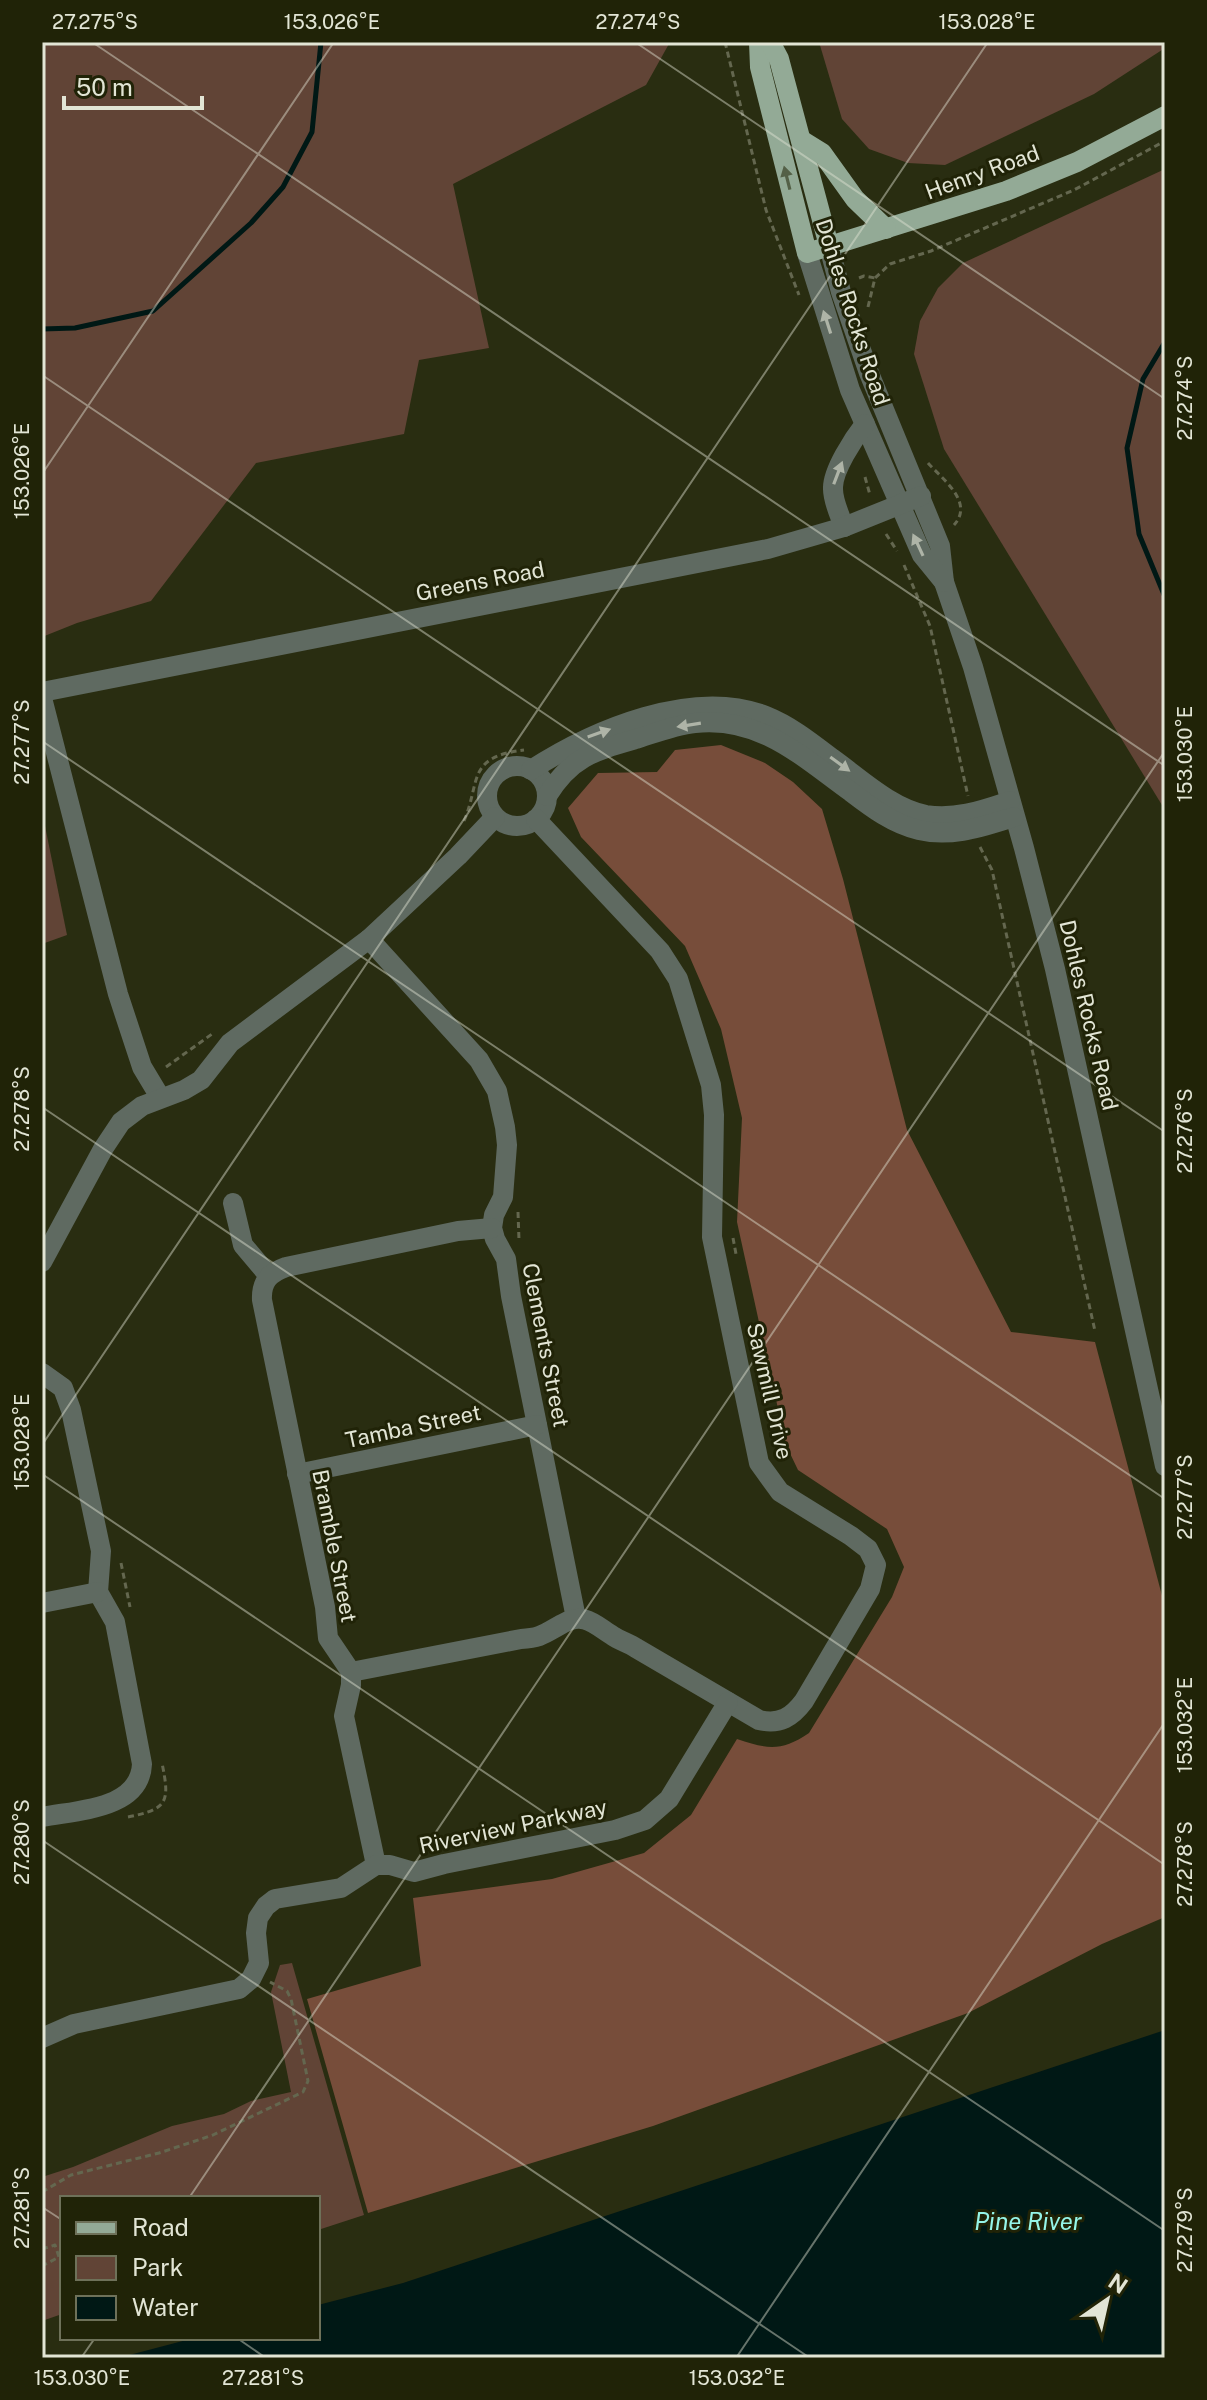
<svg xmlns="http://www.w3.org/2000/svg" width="1207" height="2400" font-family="'Public Sans',sans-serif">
<rect width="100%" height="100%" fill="#292d11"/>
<g fill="#614436">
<polygon points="42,42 670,42 646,85 453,184 489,348 419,360 404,434 256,463 151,601 77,623 42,637"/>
<polygon points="819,42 1165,42 1165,48 1094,94 945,165 908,163 869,149 842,119"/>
<polygon points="1165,169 1165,810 944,449 914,354 920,321 938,288 963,263"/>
<polygon points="42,811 67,935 42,944"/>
<polygon points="292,1963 364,2215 318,2230 318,2198 62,2198 62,2314 42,2321 42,2177 73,2167 172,2126 224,2114 251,2101 291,2092 271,1992 280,1965"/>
</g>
<path fill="#774d3a" d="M721 745 765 763 793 782 822 809 843 879 907 1130 1011 1332 1095 1342 1165 1607V1917L1102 1944 968 2013 653 2126 368 2213 307 1999 421 1966 413 1898 552 1879 644 1853 691 1815 737 1739C767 1749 781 1752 809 1733L892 1597 904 1567 887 1529 798 1470 786 1445 737 1222 742 1118 721 1029 685 946 581 837 568 808 598 773 657 772 675 750Z"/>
<polygon fill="#001815" points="1165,2030 1165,2358 118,2358 194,2338 318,2338 318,2305 403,2283"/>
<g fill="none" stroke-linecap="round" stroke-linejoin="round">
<g stroke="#001815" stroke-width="5">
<polyline points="42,329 75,328 153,311 251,223 283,187 312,132 321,42"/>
<polyline points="1165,342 1143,379 1127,448 1139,534 1165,597"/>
</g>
<g stroke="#64674f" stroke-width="3" stroke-dasharray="6 4" stroke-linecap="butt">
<polyline points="725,42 766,210 799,295"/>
<polyline points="859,278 864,276 875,278"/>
<polyline points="868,307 875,278 890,264 931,251 1074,190 1165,141"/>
<path d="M928 463C941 478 975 502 954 525"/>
<polyline points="865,477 870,495"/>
<polyline points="886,534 897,551"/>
<polyline points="904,565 930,626 968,796"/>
<path d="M464 821C481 781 466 757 524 750"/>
<polyline points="980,847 992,870 1095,1331"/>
<polyline points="166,1067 212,1034"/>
<polyline points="518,1212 519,1240"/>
<polyline points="733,1238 736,1254"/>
<polyline points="121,1563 130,1607"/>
<path d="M128 1817C168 1809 170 1802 162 1763"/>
<polyline points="42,2192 71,2175 159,2153 213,2135 303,2092 308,2081 291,1999 287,1991 270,1982"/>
<polyline points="42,2249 55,2245 59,2257 42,2266"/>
</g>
<g stroke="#5f6a61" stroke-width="20">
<polyline points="829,246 841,292 869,373 940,546 944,582 973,667 1024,848 1055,969 1165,1466"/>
<polyline points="807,253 850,390 922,555 944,582"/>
<path d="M844 527C840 515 833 502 833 489 832 471 854 438 865 424"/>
<polyline points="42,692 768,549 844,527 921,496"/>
<polyline points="42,698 118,994 142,1067 160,1097"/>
<circle cx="517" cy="796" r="30"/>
<path d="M531 770C593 730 693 687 766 716 791 726 812 743 833 759 861 779 891 808 926 815 955 820 983 810 1010 801"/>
<path d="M547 796C571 757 594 751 636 739 655 733 675 725 695 723 760 716 801 756 851 792 872 808 893 824 919 830 952 838 984 826 1014 817"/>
<polyline points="369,939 479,1060 497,1091 505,1127 507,1145 503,1197 494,1215 492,1228 495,1239 506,1259 511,1296 576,1618"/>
<polyline points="233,1203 243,1245 269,1276"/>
<polyline points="42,1262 103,1149 121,1122 142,1106 184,1090 201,1080 230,1043 369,939 458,856 495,817"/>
<path d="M42 1373 63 1388 71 1410 101 1551 98 1592 115 1622 142 1764C140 1810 76 1810 42 1817"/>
<polyline points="297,1474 537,1425"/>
<polyline points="42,1603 98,1592"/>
<path d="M351 1672 521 1639C541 1638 544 1634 562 1624 584 1611 595 1625 613 1636 620 1641 629 1643 636 1648L759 1720C780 1725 792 1717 804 1701L870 1589 876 1565 868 1549 851 1536 780 1492 759 1463 712 1237 714 1115 711 1085 678 979 660 951 536 819"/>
<path d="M376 1865 344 1716 351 1685V1672L328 1638 325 1607 262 1300C261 1282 269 1273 286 1267L458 1231 492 1228"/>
<polyline points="42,2038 74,2024 239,1989 251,1979 259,1963 256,1933 258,1918 266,1906 275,1899 341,1888 376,1865 390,1865 414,1872 444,1864 615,1830 645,1820 669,1799 728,1702"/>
</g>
<g stroke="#93aa96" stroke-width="20">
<polyline points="759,42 760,67 807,253 1006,191 1077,162 1165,116"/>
<polyline points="770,42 779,59 829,246"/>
<polyline points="801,140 822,153 855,199 886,229"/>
</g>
</g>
<defs><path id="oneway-solid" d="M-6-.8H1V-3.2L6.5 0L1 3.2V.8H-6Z" transform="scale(2)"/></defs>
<use fill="#546047" href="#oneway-solid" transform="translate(787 178) rotate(-104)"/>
<g fill="#aeb4a7">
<use href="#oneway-solid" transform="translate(827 322) rotate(-108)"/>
<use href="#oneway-solid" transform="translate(838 473) rotate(-69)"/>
<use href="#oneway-solid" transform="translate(918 545) rotate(-115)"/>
<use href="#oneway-solid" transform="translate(689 725) rotate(171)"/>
<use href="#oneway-solid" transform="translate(599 733) rotate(-19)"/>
<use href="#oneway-solid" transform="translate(840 764) rotate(36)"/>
</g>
<path fill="none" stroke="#e2e5d5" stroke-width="2" stroke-opacity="0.45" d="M92 42 1165 766M635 42 1165 399M42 375 1165 1132M42 474 334 42M42 741 1165 1499M42 1107 1165 1865M42 1445 988 42M42 1474 1165 2231M42 1840 810 2358M189 2198 1165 751M42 2207 62 2220M237 2338 266 2358M81 2358 95 2338M736 2358 1165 1722"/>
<g text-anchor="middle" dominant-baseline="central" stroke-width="6" stroke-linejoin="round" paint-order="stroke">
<g font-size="22" fill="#e2e5d5" stroke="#202307">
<text transform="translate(982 172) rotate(-20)">Henry Road</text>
<text transform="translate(853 312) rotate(72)">Dohles Rocks Road</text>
<text transform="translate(480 581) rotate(-11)">Greens Road</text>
<text transform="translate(1089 1015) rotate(77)">Dohles Rocks Road</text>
<text transform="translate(546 1345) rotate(79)">Clements Street</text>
<text transform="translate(770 1391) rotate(77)">Sawmill Drive</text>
<text transform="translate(413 1426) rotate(-12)">Tamba Street</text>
<text transform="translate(335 1546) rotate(79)">Bramble Street</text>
<text transform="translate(513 1826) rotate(-12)">Riverview Parkway</text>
</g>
<g font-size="24" font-style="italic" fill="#95f5e8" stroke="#202307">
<text x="1028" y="2221">Pine River</text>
</g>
</g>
<rect width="1207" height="2400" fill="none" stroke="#202307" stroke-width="88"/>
<rect x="60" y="2196" width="260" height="144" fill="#202307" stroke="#6e7159" stroke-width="2"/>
<rect x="76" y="2222" width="40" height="12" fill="#93aa96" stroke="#6e7159" stroke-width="2"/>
<text x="132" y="2236" font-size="24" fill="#e2e5d5">Road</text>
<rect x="76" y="2256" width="40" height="24" fill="#614436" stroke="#6e7159" stroke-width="2"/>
<text x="132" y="2276" font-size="24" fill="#e2e5d5">Park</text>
<rect x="76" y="2296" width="40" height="24" fill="#001815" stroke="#6e7159" stroke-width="2"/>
<text x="132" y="2316" font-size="24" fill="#e2e5d5">Water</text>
<g transform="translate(1107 2300) rotate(34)" stroke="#202307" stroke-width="6" paint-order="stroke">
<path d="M0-6L14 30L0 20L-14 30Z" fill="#e2e5d5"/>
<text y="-12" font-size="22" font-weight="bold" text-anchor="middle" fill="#e2e5d5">N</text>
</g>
<path d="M64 96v12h138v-12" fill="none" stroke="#e2e5d5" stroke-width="4"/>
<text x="76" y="96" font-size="24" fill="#e2e5d5" stroke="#202307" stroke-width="6" paint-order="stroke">50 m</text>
<rect x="44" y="44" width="1119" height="2312" fill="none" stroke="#e2e5d5" stroke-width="3"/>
<g font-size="20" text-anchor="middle" fill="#e2e5d5">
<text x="95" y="29">27.275°S</text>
<text x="332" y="29">153.026°E</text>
<text x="638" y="29">27.274°S</text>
<text x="987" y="29">153.028°E</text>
<text transform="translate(1185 398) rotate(-90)" y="7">27.274°S</text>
<text transform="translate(22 471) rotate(-90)" y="7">153.026°E</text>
<text transform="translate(22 742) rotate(-90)" y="7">27.277°S</text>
<text transform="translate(1185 754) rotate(-90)" y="7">153.030°E</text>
<text transform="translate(22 1109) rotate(-90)" y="7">27.278°S</text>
<text transform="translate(1185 1131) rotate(-90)" y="7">27.276°S</text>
<text transform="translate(22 1442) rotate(-90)" y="7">153.028°E</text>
<text transform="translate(1185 1497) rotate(-90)" y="7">27.277°S</text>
<text transform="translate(1185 1725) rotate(-90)" y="7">153.032°E</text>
<text transform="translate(22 1842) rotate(-90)" y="7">27.280°S</text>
<text transform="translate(1185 1864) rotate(-90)" y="7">27.278°S</text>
<text transform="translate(22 2208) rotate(-90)" y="7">27.281°S</text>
<text transform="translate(1185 2230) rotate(-90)" y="7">27.279°S</text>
<text x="82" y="2385">153.030°E</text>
<text x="263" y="2385">27.281°S</text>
<text x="737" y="2385">153.032°E</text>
</g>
</svg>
